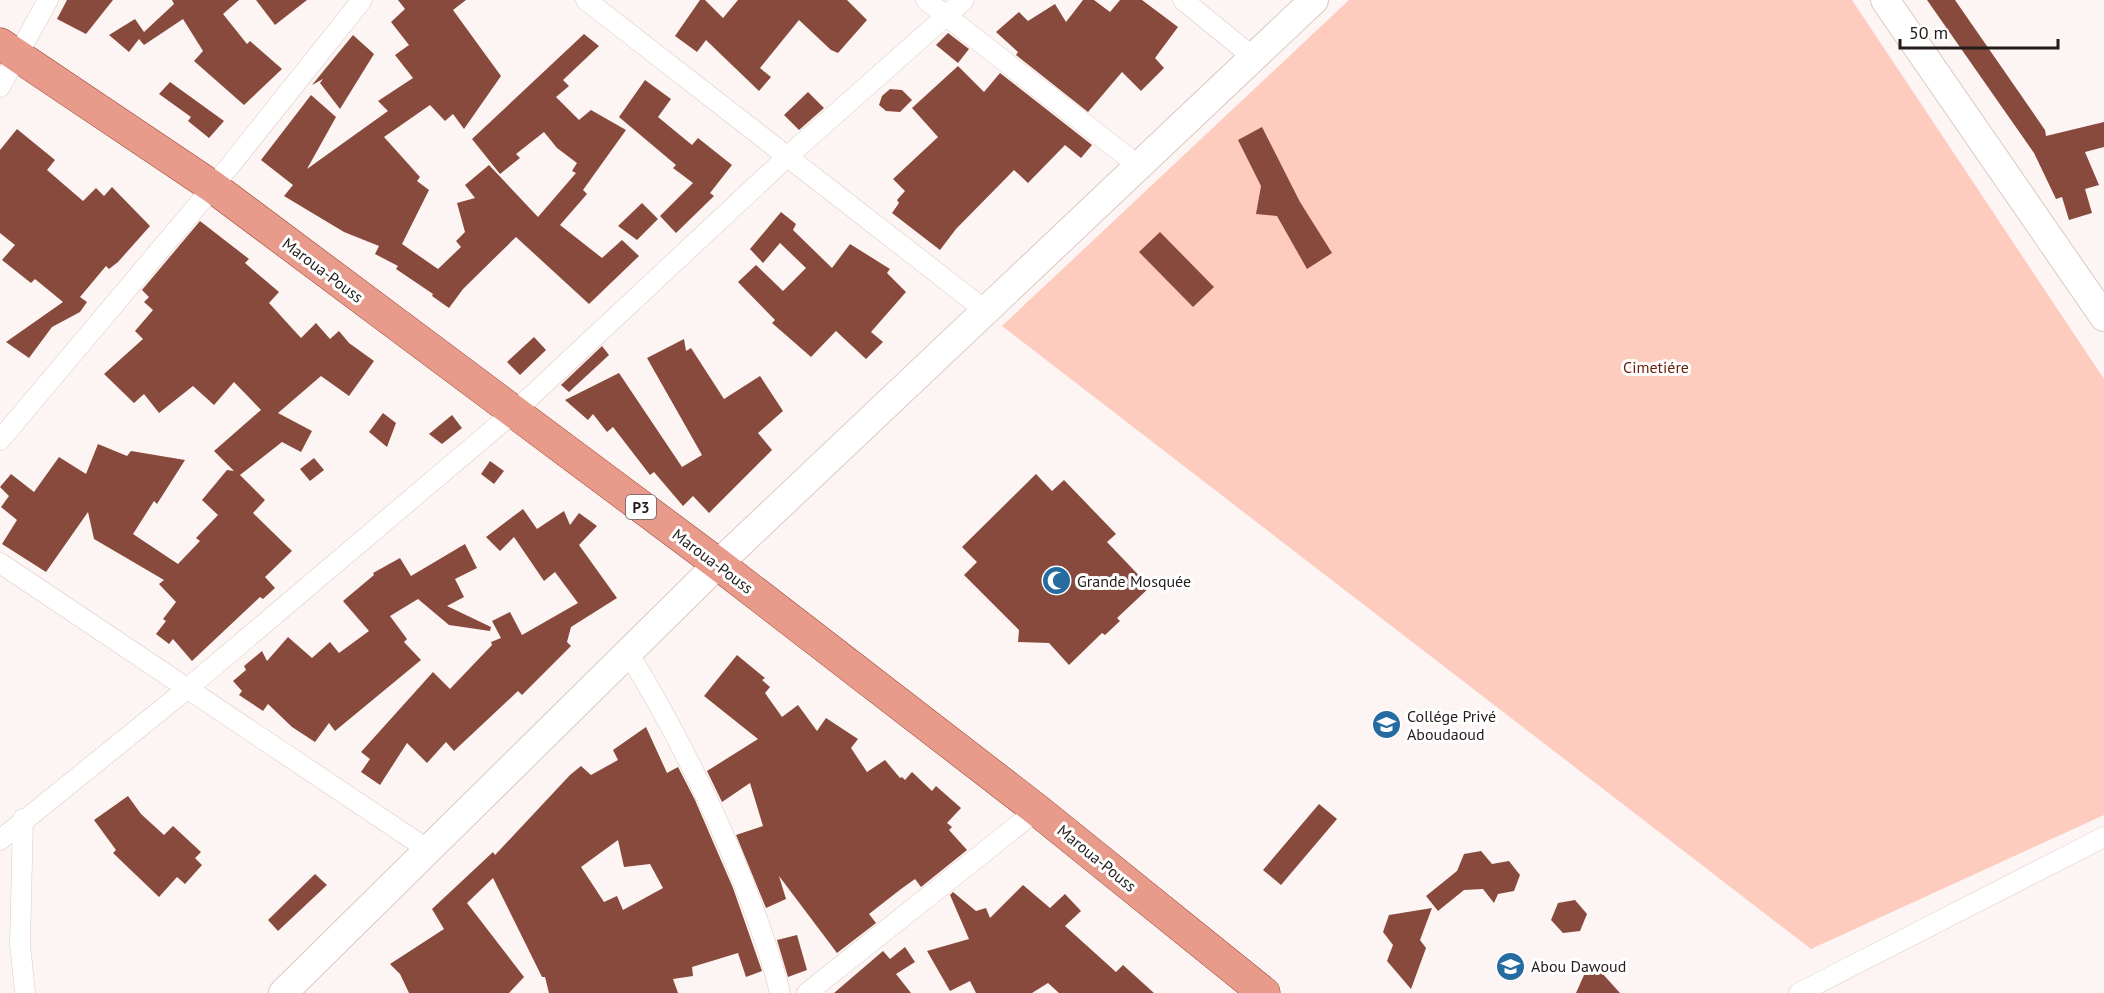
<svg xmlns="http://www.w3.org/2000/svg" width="2104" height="993" font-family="'PT Sans',sans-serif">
<rect width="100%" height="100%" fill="#fdf5f3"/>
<polygon fill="#fecbbf" points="1349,0 1852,0 2104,379 2104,815 1811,949 1002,326"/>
<g fill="#884a3c" fill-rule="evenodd">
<polygon points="67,0 113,0 86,34 57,19"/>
<polygon points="172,0 239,0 223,14 247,44 250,41 282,69 244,105 194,61 203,51 183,19 144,45 139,39 129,52 109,35 135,19 144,32 174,4"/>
<polygon points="256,0 307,0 275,25"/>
<polygon points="398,0 466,0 453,10 501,76 464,129 453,114 445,121 430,105 384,137 420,177 417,181 429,190 402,244 438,269 461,247 456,241 465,232 457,203 475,198 465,185 489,165 538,217 576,173 572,171 577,163 557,148 544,132 516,154 520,158 500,174 472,139 584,34 599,46 563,80 569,86 556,97 579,120 591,110 626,130 583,190 587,194 560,225 602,258 622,240 639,256 589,304 516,237 463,289 449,308 432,296 433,294 396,269 398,266 375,254 379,246 344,232 284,196 293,185 261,160 311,95 336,117 307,169 388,111 378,101 413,78 395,55 409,45 391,22 405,9"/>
<polygon points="700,0 705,0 723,18 738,0 847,0 867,20 838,53 831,50 799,20 760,68 771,77 759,91 706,40 697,52 675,36"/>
<polygon points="1083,0 1094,0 1110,12 1120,0 1142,0 1178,27 1155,58 1164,68 1141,91 1122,72 1088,112 1016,55 1018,52 996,32 1019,12 1028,21 1055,4 1066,22"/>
<polygon points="1927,0 1955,0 2045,130 2046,136 2104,122 2104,147 2085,152 2099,185 2085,189 2092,213 2069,220 2062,197 2056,199 2034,153"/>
<polygon points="948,33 969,49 958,63 936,45"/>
<polygon points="353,35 374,54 340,109 320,83 323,79 312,85"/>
<polygon points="958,66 984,92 1000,73 1092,145 1081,158 1065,145 1028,183 1014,170 956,229 940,250 892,213 899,203 897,200 905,191 893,179 938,137 912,108"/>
<polygon points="645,80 671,99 658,117 692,145 698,138 732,165 710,193 714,196 676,233 660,216 693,183 673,168 676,165 619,117"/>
<polygon points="170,82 224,121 209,138 188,121 191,117 159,94"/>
<polygon points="890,89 902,90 912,100 900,112 886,111 879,105 882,96"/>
<polygon points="808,92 824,108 799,130 784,115"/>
<polygon points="1262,127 1300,202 1332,253 1307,269 1277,216 1256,214 1261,186 1238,140"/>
<polygon points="17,129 55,160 47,170 83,201 96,188 104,196 112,187 150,226 118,262 109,269 106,266 80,297 87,302 80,312 52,327 29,358 6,342 63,302 35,279 31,283 2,260 15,245 0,233 0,150"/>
<polygon points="642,203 658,219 637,240 618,226"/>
<polygon points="781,212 796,224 793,230 832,268 850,244 890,269 887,273 906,292 871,332 883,342 866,359 836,331 811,357 772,323 775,320 738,282 756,265 783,291 806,268 780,243 763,263 750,249"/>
<polygon points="200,221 249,259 245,263 279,292 269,303 301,338 316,323 330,339 339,331 349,343 374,361 349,396 321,376 278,413 312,431 301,452 282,442 240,475 265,500 253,513 292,551 265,577 275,588 263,599 260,597 192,661 173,639 169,644 156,634 166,621 163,619 176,602 159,584 164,580 94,539 88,512 46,572 2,544 17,520 1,507 9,496 0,487 11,474 34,492 59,457 86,474 98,444 127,456 131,451 185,460 157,504 154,501 133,534 178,564 200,541 196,538 218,515 202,500 227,470 234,471 214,451 261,410 234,382 214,405 193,386 159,413 144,394 134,403 104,374 143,339 135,331 153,310 144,302 149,297 142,290"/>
<polygon points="1160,232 1214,287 1193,307 1139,252"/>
<polygon points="534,337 546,350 520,375 507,362"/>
<polygon points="684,339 686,351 691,348 724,399 760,376 783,411 758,433 772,450 709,513 693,496 683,506 654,472 650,475 613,427 607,432 593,414 588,420 565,400 619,373 682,467 702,455 647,358"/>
<polygon points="602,346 609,355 569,392 561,385"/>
<polygon points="383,413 396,423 387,447 369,432"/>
<polygon points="452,415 462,428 442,444 429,434"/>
<polygon points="314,458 324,470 310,481 300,469"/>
<polygon points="490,461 504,471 494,484 481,474"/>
<polygon points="1036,474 1052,491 1064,480 1116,534 1107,542 1150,587 1117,618 1120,621 1105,635 1102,633 1069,665 1049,643 1018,642 1019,630 964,575 977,562 962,547"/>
<polygon points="523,509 537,529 564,511 570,525 579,513 597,526 579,545 617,598 571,627 567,642 571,646 522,695 518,691 454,751 446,742 427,763 407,743 380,785 361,772 370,759 361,752 433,672 450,689 492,645 491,642 501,638 492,621 510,612 522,635 578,603 555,572 544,581 514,537 500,551 486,537"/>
<polygon points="465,544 477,568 455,579 464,597 447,606 491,627 490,631 449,625 418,599 390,616 407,639 404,642 421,660 335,731 329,723 315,742 292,727 268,704 263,711 239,695 242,691 233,681 246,670 244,666 262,651 267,661 288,637 312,658 330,642 339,653 369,631 343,601 374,575 373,573 400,558 411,576"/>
<polygon points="737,655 765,678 762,680 770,687 765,693 782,717 798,705 817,731 826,718 858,739 851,748 867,772 885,760 900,778 902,777 905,780 912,772 932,791 936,786 961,808 947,823 952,827 949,830 967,850 921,887 915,879 901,889 869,914 876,923 837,953 779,876 786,899 766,908 736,835 763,826 750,783 722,802 707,771 758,739 704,696"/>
<path d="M646 727 667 773 678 767 695 800 733 888 762 971 746 977 738 953 692 967 693 976 673 979 678 993H549L545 977H542L493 878 467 903 524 977 509 993H409L400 974 390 964 444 929 432 909 493 852 495 855 570 775 581 766 591 775 618 760 613 750ZM618 840 624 867 650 864 663 888 623 910 617 896 604 902 581 867Z"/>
<polygon points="128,796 141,814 164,835 173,826 201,852 195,858 202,865 185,884 177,877 159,897 113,853 116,850 94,820"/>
<polygon points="1319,804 1337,819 1281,885 1263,870"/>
<polygon points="1481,851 1492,864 1509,861 1520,875 1514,891 1498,894 1494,903 1483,889 1464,890 1438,911 1426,896 1457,871 1464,854"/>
<polygon points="315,874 327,885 278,931 268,920"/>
<polygon points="1023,885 1050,908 1065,894 1081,911 1065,926 1116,972 1123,965 1154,993 1059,993 1048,983 1032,993 976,993 970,981 950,991 927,951 969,939 950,895 953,892 976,911 986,908 990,918"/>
<polygon points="1575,900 1587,914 1580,931 1563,933 1551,920 1558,903"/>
<polygon points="1432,908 1420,940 1426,948 1411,989 1387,961 1393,945 1383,932 1389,915"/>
<polygon points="797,935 807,970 788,977 777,940"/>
<polygon points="905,947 915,962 896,974 911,993 834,993 883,951 890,959"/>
<polygon points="1601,972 1620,993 1576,993 1584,975"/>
</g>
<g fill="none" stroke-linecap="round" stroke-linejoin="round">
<defs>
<g id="minor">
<polyline points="586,0 986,311"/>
<polyline points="926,0 1140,167"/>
<polyline points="1183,0 1253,57"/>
<polyline points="0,87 48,0"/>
<polyline points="0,440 213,187 362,0"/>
<polyline points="0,563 427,849"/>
<path d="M629 654C674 728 712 803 744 884 758 920 771 955 780 993"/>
<polyline points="23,819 20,944 25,993"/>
<polyline points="0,840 187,689 514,412 787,157 964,0"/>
<polyline points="807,993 1037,810"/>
<polyline points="1799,993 2104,837"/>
</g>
<g id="secondary">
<polyline points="1885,0 2104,317"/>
<polyline points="283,993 718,564 1314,0"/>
</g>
<polyline id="primary" points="0,44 213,187 718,564 1037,810 1264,993"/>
</defs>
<use href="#minor" stroke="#dcc8c3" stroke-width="21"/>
<use href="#secondary" stroke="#dcc8c3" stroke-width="30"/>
<use href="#primary" stroke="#9a4431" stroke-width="33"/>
<use href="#minor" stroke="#fff" stroke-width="20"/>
<use href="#secondary" stroke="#fff" stroke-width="28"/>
<use href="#primary" stroke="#e99b8b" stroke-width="32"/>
</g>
<defs>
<symbol id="mosque-disc" viewBox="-11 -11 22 22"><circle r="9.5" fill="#276ca1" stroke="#fff"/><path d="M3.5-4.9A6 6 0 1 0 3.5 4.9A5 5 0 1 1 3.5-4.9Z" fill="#fff"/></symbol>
<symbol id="school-disc" viewBox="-11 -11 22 22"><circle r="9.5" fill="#276ca1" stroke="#fff"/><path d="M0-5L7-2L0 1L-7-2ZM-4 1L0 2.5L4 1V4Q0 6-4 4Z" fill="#fff"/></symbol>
</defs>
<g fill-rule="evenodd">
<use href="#mosque-disc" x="1040" y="564" width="33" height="33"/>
<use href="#school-disc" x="1370" y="708" width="33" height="33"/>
<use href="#school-disc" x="1494" y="950" width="33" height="33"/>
</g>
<g text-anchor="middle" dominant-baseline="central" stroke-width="6" stroke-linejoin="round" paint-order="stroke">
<rect fill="#fff" stroke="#65605f" stroke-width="1.5" x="626" y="495" width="30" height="24" rx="4.5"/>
<g font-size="15" font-weight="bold" fill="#231c1a">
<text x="641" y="507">P3</text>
</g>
<g font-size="16" fill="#231c1a" stroke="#fff">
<text transform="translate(323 270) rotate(37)">Maroua-Pouss</text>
<text transform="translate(713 561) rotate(37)">Maroua-Pouss</text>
<text transform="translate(1097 858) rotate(39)">Maroua-Pouss</text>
</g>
<g font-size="16" fill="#6c1b08" stroke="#fff">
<text x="1656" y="367">Cimetiére</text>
</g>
<g font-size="16" fill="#231c1a" stroke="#fff" text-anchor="start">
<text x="1077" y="581">Grande Mosquée</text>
<text x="1407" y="716">Collége Privé<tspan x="1407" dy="18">Aboudaoud</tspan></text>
<text x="1531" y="966">Abou Dawoud</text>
</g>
</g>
<path d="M1900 39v9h158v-9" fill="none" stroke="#231c1a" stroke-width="3"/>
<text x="1909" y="39" font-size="18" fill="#231c1a" stroke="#ffffff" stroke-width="4.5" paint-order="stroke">50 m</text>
</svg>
